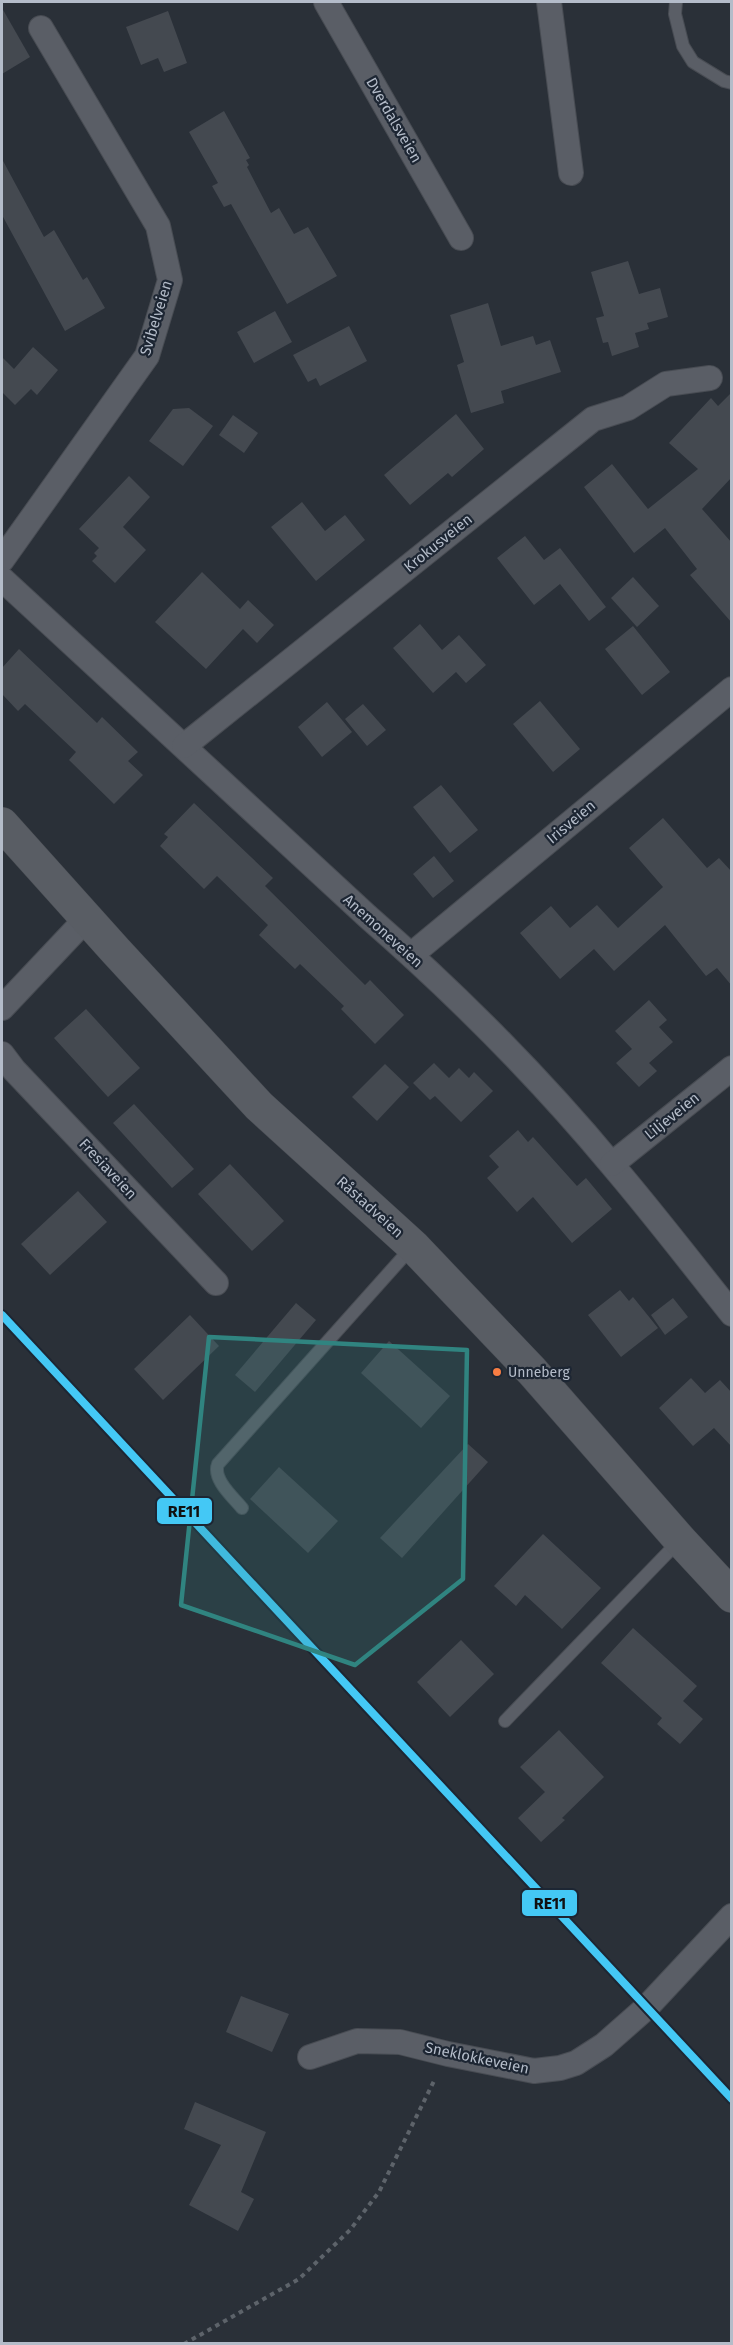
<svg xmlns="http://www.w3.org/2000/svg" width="733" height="2345" font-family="'Fira Sans',sans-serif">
<rect width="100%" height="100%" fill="#2a3038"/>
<g fill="#444950">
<polygon points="2,8 30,57 2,74"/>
<polygon points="168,11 187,63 164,72 158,58 141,65 126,27"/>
<polygon points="224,111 250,158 246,160 249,165 247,167 271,213 279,208 294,234 308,227 337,276 287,304 231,204 224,207 212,186 218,183 189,132"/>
<polygon points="2,159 44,237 54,230 83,280 87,277 105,308 65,331 2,215"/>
<polygon points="628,261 639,294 660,288 668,317 647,323 649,329 635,333 639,347 612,356 608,342 603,343 596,318 604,316 591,272"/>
<polygon points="488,303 501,346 533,336 536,345 550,340 561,372 501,391 504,403 471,413 457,365 464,362 450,315"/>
<polygon points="275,311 292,342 254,363 237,332"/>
<polygon points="349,326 367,361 320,386 316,378 308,382 293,355"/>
<polygon points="33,347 58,370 37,395 31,389 15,405 2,392 2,357 14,369"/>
<polygon points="732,392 732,477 702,509 732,543 732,623 690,575 697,569 665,528 634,553 584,487 612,464 648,509 698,469 669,443 711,398 718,406"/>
<polygon points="189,408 213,426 183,466 149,441 173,409"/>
<polygon points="456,414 484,449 452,477 448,473 410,505 384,475"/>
<polygon points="233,415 258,433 244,453 219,435"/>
<polygon points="129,476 150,497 123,527 146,550 115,583 92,561 97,556 94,553 99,548 79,529"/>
<polygon points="302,502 325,531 345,515 365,540 316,581 271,527"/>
<polygon points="525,536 544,560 560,548 606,607 589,621 560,584 534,605 497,558"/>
<polygon points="202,572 240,609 248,600 274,625 257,643 243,629 206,669 155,622"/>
<polygon points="633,577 659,606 637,627 611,598"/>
<polygon points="420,624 442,650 459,635 486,665 466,683 456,672 433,693 393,648"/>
<polygon points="633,626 670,672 642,695 605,649"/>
<polygon points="19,649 97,723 102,717 138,752 128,761 143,775 114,804 69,760 76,752 25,704 18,711 2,694 2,668"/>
<polygon points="540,701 580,749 553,772 513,724"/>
<polygon points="327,702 352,732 322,757 298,727"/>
<polygon points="363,704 386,730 367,746 345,719"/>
<polygon points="441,785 478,830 450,853 413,807"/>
<polygon points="194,803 273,878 265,886 365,985 370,980 404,1015 375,1044 341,1009 344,1006 300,964 295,969 259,935 268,925 217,876 204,889 160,846 168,837 164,834"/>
<polygon points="663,818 707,868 719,858 732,872 732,986 717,968 706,976 665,925 614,971 594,949 560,979 520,933 551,906 570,928 597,905 618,928 663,887 629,848"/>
<polygon points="434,856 454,881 433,898 413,874"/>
<polygon points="649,1000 667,1020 659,1027 673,1042 649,1063 657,1071 639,1087 616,1063 632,1049 615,1031"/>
<polygon points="86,1009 140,1068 108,1097 54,1038"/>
<polygon points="434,1063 449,1078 459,1068 469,1078 474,1072 493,1091 461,1122 435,1096 430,1100 413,1083"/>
<polygon points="385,1064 409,1087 377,1121 352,1097"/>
<polygon points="134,1104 194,1169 172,1188 113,1123"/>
<polygon points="518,1130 528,1142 533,1137 577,1186 586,1178 612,1209 572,1243 533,1197 517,1212 487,1178 499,1167 489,1156"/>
<polygon points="230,1164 284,1221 252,1251 198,1194"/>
<polygon points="78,1191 107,1222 50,1275 21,1244"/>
<polygon points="620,1290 629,1301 633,1297 658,1328 621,1357 588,1315"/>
<polygon points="673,1298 688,1317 665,1335 651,1315"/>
<polygon points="296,1303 316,1320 255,1392 235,1375"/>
<polygon points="190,1315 219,1346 163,1400 134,1369"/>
<polygon points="389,1341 450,1396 421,1428 361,1373"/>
<polygon points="691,1378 705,1393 720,1380 732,1393 732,1447 714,1428 693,1446 659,1408"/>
<polygon points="468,1444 488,1462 402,1558 380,1538"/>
<polygon points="279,1467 338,1521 308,1553 250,1499"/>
<polygon points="543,1534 601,1588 562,1629 525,1595 516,1606 494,1586"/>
<polygon points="633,1628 697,1686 683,1701 703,1719 680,1744 657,1724 662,1718 601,1663"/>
<polygon points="461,1640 494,1674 450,1717 417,1682"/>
<polygon points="559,1730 604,1777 562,1818 565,1820 541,1842 518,1818 545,1792 520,1767"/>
<polygon points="241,1996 289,2014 272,2052 226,2032"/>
<polygon points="195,2102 266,2132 241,2192 254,2199 238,2231 189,2205 221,2145 184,2129"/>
</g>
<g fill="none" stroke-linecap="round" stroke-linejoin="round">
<defs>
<g id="lane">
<polyline points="676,2 675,14 683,46 693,62 724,81 732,83"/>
<path d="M242 1508C233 1497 212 1479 218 1464L412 1247"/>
<polyline points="505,1721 679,1541"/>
</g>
<g id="street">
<polyline points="326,2 461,238"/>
<polyline points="549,2 571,173"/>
<polyline points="2,560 147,356 170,280 158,226 41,28"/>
<path d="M2 579 367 916C454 992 538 1076 612 1165 653 1213 692 1264 732 1314"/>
<polyline points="184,746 593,419 628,408 666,384 710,378"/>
<polyline points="411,955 732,689"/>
<polyline points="2,1008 87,918"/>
<polyline points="2,1054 14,1070 216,1283"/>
<polyline points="612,1164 732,1068"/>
<polyline points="310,2057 357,2041 400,2042 448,2054 534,2071 560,2068 576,2063 604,2045 646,2008 732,1916"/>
</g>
<polyline id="secondary" points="2,824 115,950 259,1106 413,1246 532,1371 680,1540 732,1596"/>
</defs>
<use href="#lane" stroke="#484c53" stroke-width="14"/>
<use href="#street" stroke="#484c53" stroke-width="26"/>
<use href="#secondary" stroke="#484c53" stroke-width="34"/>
<polyline stroke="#5d636a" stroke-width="4" stroke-dasharray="4.5 4.5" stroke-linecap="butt" points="184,2344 299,2279 350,2230 379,2192 435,2079"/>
<use href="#lane" stroke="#5a5e66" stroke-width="12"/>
<use href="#street" stroke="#5a5e66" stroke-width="24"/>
<use href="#secondary" stroke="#595d64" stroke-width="33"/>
<defs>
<polyline id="rail-1" points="2,1315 732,2099"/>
</defs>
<use href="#rail-1" stroke="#1d2633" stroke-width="12"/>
<use href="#rail-1" stroke="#44c8f5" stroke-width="8"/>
</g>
<path fill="#308480" fill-opacity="0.2" stroke="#308480" stroke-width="4.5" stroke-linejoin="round" d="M209 1337 467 1350 463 1579 355 1665 181 1605Z"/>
<circle fill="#f77d43" stroke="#1d2633" stroke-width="2" cx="497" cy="1372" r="5"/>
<g text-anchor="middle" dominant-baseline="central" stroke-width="4.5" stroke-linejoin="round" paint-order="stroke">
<g font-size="14" fill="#b4bcc9" stroke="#1d2633" text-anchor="start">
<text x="508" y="1372">Unneberg</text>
</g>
<g font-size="15" fill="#b4bcc9" stroke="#1d2633">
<text transform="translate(394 120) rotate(60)">Dverdalsveien</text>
<text transform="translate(156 318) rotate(-73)">Svibelveien</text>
<text transform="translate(438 543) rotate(-39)">Krokusveien</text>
<text transform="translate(571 822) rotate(-40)">Irisveien</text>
<text transform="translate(383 931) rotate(42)">Anemoneveien</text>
<text transform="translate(672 1116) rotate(-39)">Liljeveien</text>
<text transform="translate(108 1169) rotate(47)">Fresiaveien</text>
<text transform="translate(370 1207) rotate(42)">Råstadveien</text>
<text transform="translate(477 2058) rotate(12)">Sneklokkeveien</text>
</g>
</g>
<g stroke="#1d2633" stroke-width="2">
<rect x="156" y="1497" width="57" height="28" rx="6" fill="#44c8f5"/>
<rect x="521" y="1889" width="57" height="28" rx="6" fill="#44c8f5"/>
</g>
<g font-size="16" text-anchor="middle" font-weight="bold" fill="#111">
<text x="184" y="1517">RE11</text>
<text x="550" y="1909">RE11</text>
</g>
<rect width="733" height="2345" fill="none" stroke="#b4bcc9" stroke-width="6"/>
</svg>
